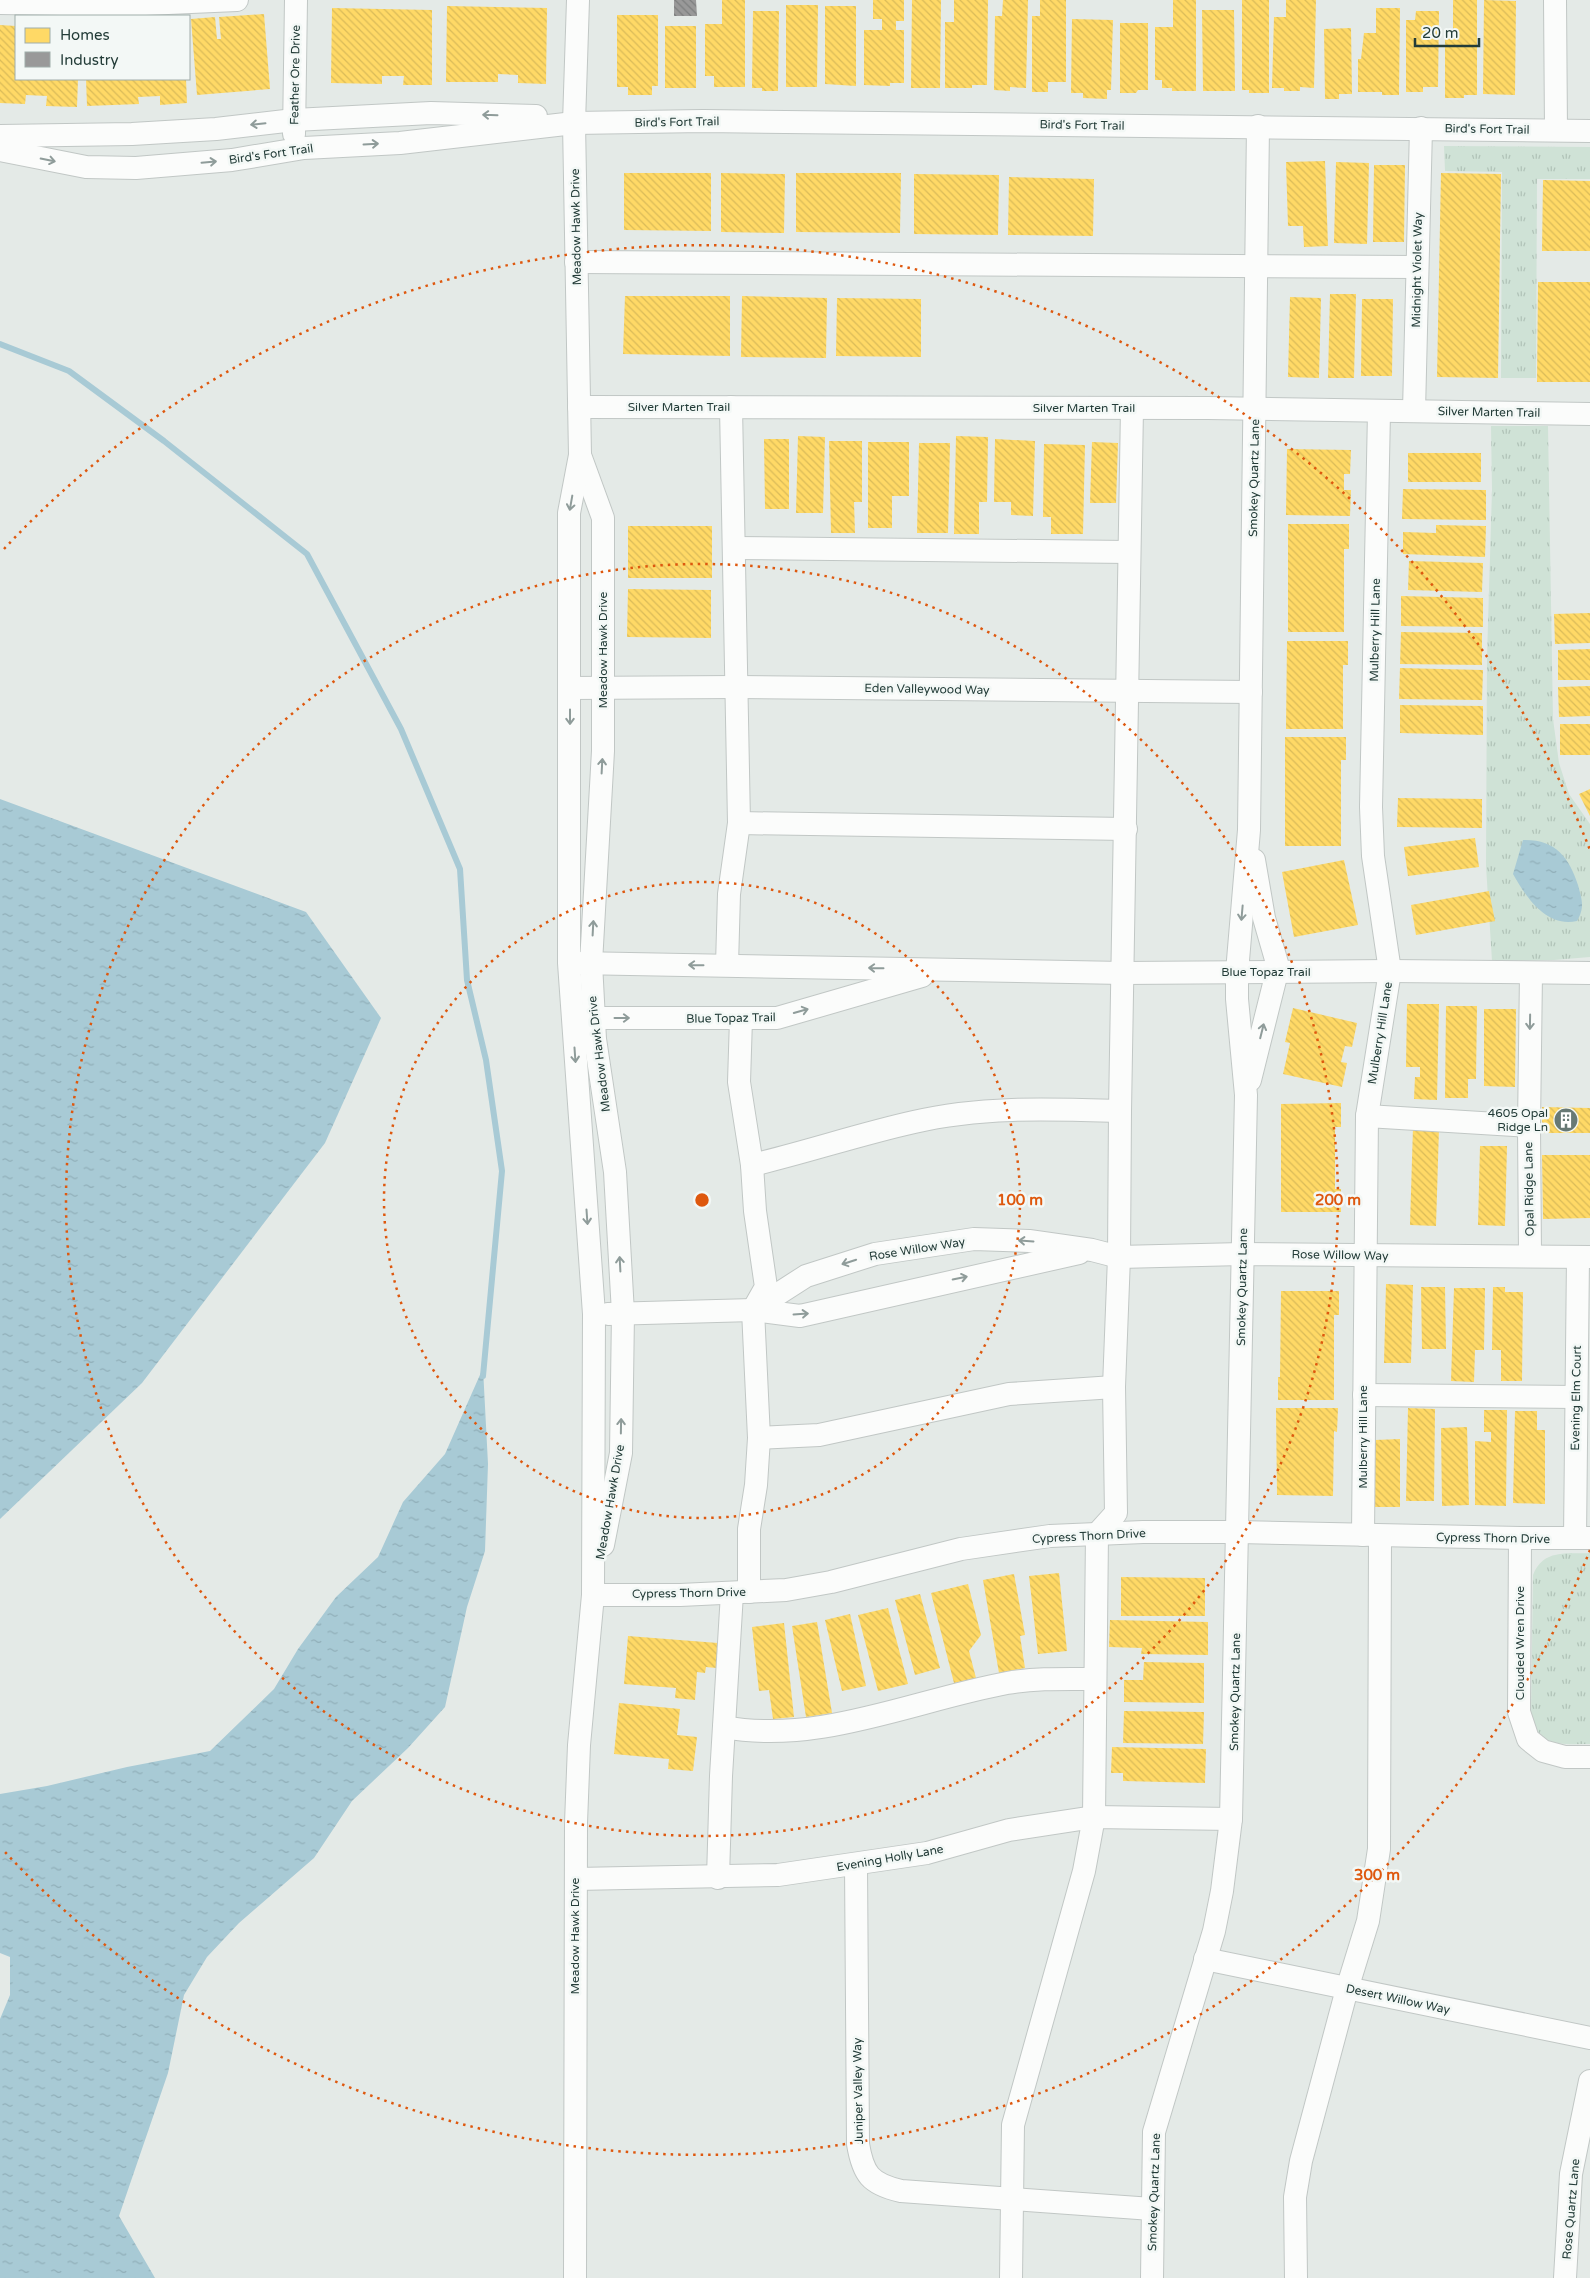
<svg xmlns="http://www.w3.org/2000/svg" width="1590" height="2278" font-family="'Varela Round',sans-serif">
<defs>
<pattern id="park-tufts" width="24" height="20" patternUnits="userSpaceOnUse" patternTransform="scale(1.25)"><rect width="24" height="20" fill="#cfe2d6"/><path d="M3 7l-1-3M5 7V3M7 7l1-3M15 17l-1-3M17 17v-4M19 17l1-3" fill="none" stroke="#b1c3b8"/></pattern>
<pattern id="water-ripples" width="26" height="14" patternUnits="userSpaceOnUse" patternTransform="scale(1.25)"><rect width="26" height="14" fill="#a8cad5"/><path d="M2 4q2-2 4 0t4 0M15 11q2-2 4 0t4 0" fill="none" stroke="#90aeb8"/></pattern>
<pattern id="homes-back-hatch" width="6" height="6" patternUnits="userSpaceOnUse" patternTransform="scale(1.25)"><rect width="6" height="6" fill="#ffd966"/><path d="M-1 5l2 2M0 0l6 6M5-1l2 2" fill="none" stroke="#dabb59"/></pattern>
<pattern id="industry-back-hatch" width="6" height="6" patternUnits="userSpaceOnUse" patternTransform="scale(1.25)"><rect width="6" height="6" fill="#999"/><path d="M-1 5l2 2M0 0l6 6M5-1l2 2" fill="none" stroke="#7c7e7e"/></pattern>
</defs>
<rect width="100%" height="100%" fill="#e4eae7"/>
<g fill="url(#park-tufts)">
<polygon points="1444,146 1590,147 1590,179 1537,179 1536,378 1501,378 1502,172 1445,171"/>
<polygon points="1491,426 1548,426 1553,719 1559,763 1569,794 1590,824 1590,957 1554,960 1492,961 1486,866 1487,657 1492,490"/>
<path d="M1590 1553V1744C1562 1744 1542 1748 1531 1718L1533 1575C1543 1549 1566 1554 1590 1553Z"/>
</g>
<g fill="url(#water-ripples)">
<polygon points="0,799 306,912 381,1018 325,1143 142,1383 0,1519"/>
<path d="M1523 840C1555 839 1569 857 1578 885 1582 900 1585 907 1577 921 1546 928 1526 897 1513 874Z"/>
<polygon points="483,1368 488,1464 485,1551 467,1607 445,1707 408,1748 352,1801 314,1858 239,1923 207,1957 184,1995 168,2073 119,2216 155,2278 0,2278 0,2019 10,1995 10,1957 0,1953 0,1794 47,1786 127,1767 210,1751 274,1689 298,1649 336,1597 378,1557 403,1502 445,1454"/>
</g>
<g fill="url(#homes-back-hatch)">
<polygon points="722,0 745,0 745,87 714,87 714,76 705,76 705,24 722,24"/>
<polygon points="873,0 904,0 904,21 896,21 896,30 904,30 904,83 890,83 890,86 864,85 864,30 882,30 882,19 873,19"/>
<polygon points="912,0 941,0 940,88 911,88"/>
<polygon points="954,0 988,0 987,85 972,85 972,88 945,88 945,22 954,22"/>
<polygon points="1003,0 1028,0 1026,88 1010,87 1010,91 994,90 995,16 1002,16"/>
<polygon points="1040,0 1066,0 1066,82 1048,82 1048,92 1032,92 1032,16 1040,16"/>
<polygon points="1173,0 1196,0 1196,91 1172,91 1172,88 1162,88 1162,80 1155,80 1155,27 1173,27"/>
<polygon points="1242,0 1269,0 1269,93 1249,93 1249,90 1242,90"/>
<polygon points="1286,0 1316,0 1314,88 1300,87 1300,91 1284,91 1284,88 1272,88 1274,17 1286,17"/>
<polygon points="1453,0 1477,0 1477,95 1464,95 1464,98 1445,98 1445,31 1453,32"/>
<polygon points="1484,0 1516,1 1515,95 1483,94"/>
<polygon points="786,5 818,5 817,87 786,87"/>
<polygon points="447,6 547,8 546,84 518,83 518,75 498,74 498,82 446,82"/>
<polygon points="825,6 856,6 856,86 825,84"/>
<polygon points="332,8 432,10 432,85 403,85 404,76 382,76 382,84 331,83"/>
<polygon points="1376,8 1400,8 1399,95 1382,95 1382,92 1358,92 1358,59 1361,59 1364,33 1376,33"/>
<polygon points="1202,10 1234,10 1235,91 1203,91"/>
<polygon points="753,11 779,11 778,91 762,91 762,88 752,88"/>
<polygon points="1416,11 1439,11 1438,87 1423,87 1423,92 1406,92 1406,20 1415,20"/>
<polygon points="264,14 270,89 197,95 191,19 215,17 217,39 221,39 219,17"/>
<polygon points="617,15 658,15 658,86 652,86 652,95 628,95 628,87 617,87"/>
<polygon points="1072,19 1113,20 1111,90 1107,90 1107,99 1083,98 1083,93 1071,93"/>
<polygon points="1120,23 1148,23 1148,90 1138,90 1136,93 1120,93"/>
<polygon points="0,25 16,26 16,79 78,79 77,107 46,106 47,96 26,95 25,104 0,103"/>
<rect x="665" y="26" width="31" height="62"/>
<polygon points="1351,28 1352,94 1339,94 1339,99 1325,99 1324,29"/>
<polygon points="86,79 186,79 187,103 160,105 160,96 138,97 139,104 87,106"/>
<polygon points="1325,161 1328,246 1304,247 1303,226 1288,226 1286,162"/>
<polygon points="1336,162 1369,163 1367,244 1334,243"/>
<polygon points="1374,165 1405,165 1404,242 1373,242"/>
<polygon points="624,173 711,173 711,231 624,230"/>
<polygon points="721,173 785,174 784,233 721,232"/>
<polygon points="796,173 901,173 900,233 796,232"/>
<polygon points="1441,173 1501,174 1498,378 1437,377"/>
<polygon points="914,174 999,175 998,235 914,234"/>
<polygon points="1009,177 1094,179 1093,236 1008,235"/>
<polygon points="1543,180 1590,181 1590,251 1542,251"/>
<polygon points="1538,282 1590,282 1590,382 1537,382"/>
<polygon points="1330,294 1356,294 1354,378 1328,378"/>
<polygon points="625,296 730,296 730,356 623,354"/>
<polygon points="742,296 827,298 826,358 741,357"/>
<polygon points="1290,297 1321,298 1319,378 1288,377"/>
<polygon points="837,298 921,299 921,357 836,356"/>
<polygon points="1362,299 1393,299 1392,376 1361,376"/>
<polygon points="798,436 825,437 823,513 796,513"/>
<polygon points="956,436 988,437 987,502 979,502 979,534 954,534"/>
<polygon points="764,439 789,439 789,509 765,509"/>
<polygon points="995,439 1035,441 1033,516 1011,515 1011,502 994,502"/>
<polygon points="829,441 862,441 862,502 854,502 855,533 831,533"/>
<polygon points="868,442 909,442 909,496 892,496 892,528 868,528"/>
<polygon points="1092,442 1118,443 1116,503 1090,503"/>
<polygon points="919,443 950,443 948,533 917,533"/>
<polygon points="1044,444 1085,445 1083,534 1051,534 1051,517 1043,517"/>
<polygon points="1287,449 1351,450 1350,474 1344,474 1344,490 1351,490 1350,516 1286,515"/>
<rect x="1408" y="453" width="73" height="29"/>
<polygon points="1403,489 1486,490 1486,520 1402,519"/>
<polygon points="1288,524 1349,524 1349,549 1344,549 1344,632 1288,632"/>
<polygon points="1436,525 1486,526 1485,557 1403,554 1403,532 1436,533"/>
<rect x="628" y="526" width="84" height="52"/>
<polygon points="1409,561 1483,563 1482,592 1408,590"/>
<polygon points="628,589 711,590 711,638 627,637"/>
<polygon points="1401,596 1483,598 1483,627 1401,626"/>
<polygon points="1590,613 1590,643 1555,644 1554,614"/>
<polygon points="1401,632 1482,633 1482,665 1400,664"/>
<polygon points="1287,641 1348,641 1348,665 1343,665 1343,729 1286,729"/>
<polygon points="1590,649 1590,680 1558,680 1558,650"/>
<polygon points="1400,668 1483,670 1482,700 1399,699"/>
<polygon points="1590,686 1590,716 1559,717 1558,687"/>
<polygon points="1400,705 1483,706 1483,735 1400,733"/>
<rect x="1560" y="724" width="30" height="31"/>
<polygon points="1285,737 1346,737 1346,760 1341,760 1341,846 1285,846"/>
<polygon points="1590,789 1590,816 1579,794"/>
<polygon points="1398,798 1482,799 1482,828 1397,827"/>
<polygon points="1475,838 1479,867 1408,876 1404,847"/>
<polygon points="1344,860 1358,925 1294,937 1282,872"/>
<polygon points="1489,891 1495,921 1416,935 1411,905"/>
<polygon points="1407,1004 1439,1004 1437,1100 1414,1099 1415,1077 1420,1077 1420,1067 1406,1067"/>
<polygon points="1446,1006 1477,1006 1476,1079 1468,1079 1468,1098 1445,1098"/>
<polygon points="1293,1008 1357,1023 1352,1047 1345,1046 1341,1062 1347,1063 1342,1087 1283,1074 1290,1043 1285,1042"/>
<polygon points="1484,1009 1516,1009 1515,1087 1484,1086"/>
<polygon points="1341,1103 1341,1127 1335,1127 1335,1189 1341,1189 1341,1212 1281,1212 1281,1104"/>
<polygon points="1542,1107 1590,1108 1590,1133 1542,1133"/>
<polygon points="1413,1127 1439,1128 1436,1226 1410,1225"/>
<polygon points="1480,1146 1507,1146 1505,1226 1478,1225"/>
<polygon points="1542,1155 1590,1155 1590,1218 1543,1219"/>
<polygon points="1386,1284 1413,1285 1411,1363 1384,1363"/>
<polygon points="1421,1287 1445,1287 1446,1349 1422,1349"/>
<polygon points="1493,1287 1505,1287 1505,1292 1523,1292 1522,1381 1501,1381 1501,1350 1492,1350"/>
<polygon points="1454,1288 1485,1288 1484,1350 1475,1350 1474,1382 1451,1381"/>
<polygon points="1281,1291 1339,1291 1339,1315 1334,1315 1334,1400 1278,1400 1278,1377 1280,1377"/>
<polygon points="1276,1408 1338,1408 1337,1432 1334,1431 1333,1496 1277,1495"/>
<polygon points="1408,1408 1435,1409 1434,1501 1406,1501"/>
<polygon points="1484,1410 1507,1410 1506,1506 1475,1505 1475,1441 1491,1442 1491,1432 1484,1432"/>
<polygon points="1515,1411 1537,1411 1537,1430 1545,1430 1545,1504 1513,1503"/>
<polygon points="1467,1427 1469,1505 1442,1506 1441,1428"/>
<polygon points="1400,1439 1400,1507 1375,1507 1375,1440"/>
<polygon points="1059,1573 1067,1651 1038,1654 1029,1576"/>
<polygon points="1014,1574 1025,1635 1020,1636 1025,1668 999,1673 983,1580"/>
<polygon points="1121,1577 1205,1578 1205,1616 1121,1616"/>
<polygon points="968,1584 981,1635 969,1651 976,1678 954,1683 931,1593"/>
<polygon points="920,1594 940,1668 915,1675 895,1600"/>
<polygon points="888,1608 908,1684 878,1691 858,1615"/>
<polygon points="850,1614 866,1686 842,1691 825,1620"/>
<polygon points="1110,1620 1208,1622 1208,1655 1141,1654 1142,1648 1109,1647"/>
<polygon points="817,1622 832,1713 806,1717 792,1626"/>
<polygon points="784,1623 794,1717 773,1719 769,1690 759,1691 752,1627"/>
<polygon points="628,1636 718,1643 716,1668 706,1667 705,1673 697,1672 695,1700 675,1698 676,1688 624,1684"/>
<polygon points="1144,1662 1204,1663 1204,1703 1124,1702 1124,1680 1143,1680"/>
<polygon points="619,1703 680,1709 677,1735 697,1737 693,1771 668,1769 669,1759 614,1754"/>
<polygon points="1124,1711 1204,1712 1203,1744 1123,1743"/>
<polygon points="1112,1747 1206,1749 1205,1783 1123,1781 1123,1773 1111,1773"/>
</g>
<polygon fill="url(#industry-back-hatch)" points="674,0 696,0 697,16 674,16"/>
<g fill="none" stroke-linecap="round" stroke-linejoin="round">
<polyline stroke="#a8cad5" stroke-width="6" points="0,344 69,371 164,441 307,554 401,729 460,869 467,980 486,1060 502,1171 483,1376"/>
<defs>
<g id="minor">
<polyline points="1555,0 1556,130"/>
<polyline points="0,3 122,5 237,0"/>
<polyline points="294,134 296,0"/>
<polyline points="0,136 132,134 216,129 294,120 431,113 536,116"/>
<polyline points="0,150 86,167 136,168 232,160 304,148 400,143 574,123 703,121 1590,131"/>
<polyline points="576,262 1417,267"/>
<polyline points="579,407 1208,408 1590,414"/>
<polyline points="1414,411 1421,128"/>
<polyline points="580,455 603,518 603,751 591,963 595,1039 615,1172 623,1313 621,1453 603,1545"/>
<polyline points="734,548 1129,552"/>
<polyline points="570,688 736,687 1251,692"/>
<polyline points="739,823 1126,829"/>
<polyline points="576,963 1123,973 1390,971 1590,973"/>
<polyline points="727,965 729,894 739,823 731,407"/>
<polyline points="741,1019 739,1082 752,1165 755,1211 766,1287 753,1310 759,1438 756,1485 749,1529 749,1592"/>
<polyline points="578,1020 593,1018 777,1018 922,976"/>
<polyline points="1250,1080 1277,972 1277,963 1264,918 1254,860"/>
<polyline points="1367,1116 1529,1126"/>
<path d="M752 1165C807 1152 860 1134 914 1122 981 1106 1052 1109 1120 1111"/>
<polyline points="1530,1255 1529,1126 1531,973"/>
<polyline points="753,1310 806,1276 875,1254 974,1239 1029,1241 1092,1250 1119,1257 1242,1254 1590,1257"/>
<polyline points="608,1314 753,1310 800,1316 1079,1253"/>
<polyline points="1364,1395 1576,1397"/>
<polyline points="759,1438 819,1435 1009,1394 1114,1387"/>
<polyline points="1363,1535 1367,1116 1390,971 1373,856 1371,807 1379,412"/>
<polyline points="1520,1538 1519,1712 1528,1739 1543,1751 1565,1757 1590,1757"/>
<polyline points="1575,1538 1578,1257"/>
<polyline points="593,1595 680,1595 786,1590 831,1582 961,1549 1050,1536 1143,1532 1238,1532 1520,1538 1590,1538"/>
<path d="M724 1727C818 1745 915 1700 1007 1683 1036 1678 1065 1679 1094 1679"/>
<path d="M856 1865 858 2144C863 2174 870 2184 901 2191L1152 2209"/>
<polyline points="718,1878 721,1776 732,1593"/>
<polyline points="576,1879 778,1875 927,1853 1009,1830 1094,1817 1231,1819"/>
<polyline points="1205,1959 1590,2038"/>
<polyline points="575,2278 576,1823 579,1745 593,1595 594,1314 569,963 569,513 580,455 574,123 578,0"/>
<polyline points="1011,2278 1013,2125 1084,1871 1094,1817 1097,1534 1116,1513 1114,1387 1119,1257 1120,1111 1132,408"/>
<polyline points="1152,2278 1154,2132 1214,1931 1222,1891 1231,1819 1246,1095 1237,999 1237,972 1249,830 1258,126"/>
<polyline points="1296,2278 1295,2197 1301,2161 1347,1989 1368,1921 1379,1849 1380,1536"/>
<polyline points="1565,2278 1571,2174 1590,2081"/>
</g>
</defs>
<use href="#minor" stroke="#c1c7c5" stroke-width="24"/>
<use href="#minor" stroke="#fbfcfb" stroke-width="22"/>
</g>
<defs><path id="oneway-shaft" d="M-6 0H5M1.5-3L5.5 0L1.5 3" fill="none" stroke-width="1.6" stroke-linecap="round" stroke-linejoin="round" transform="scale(1.25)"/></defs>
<g stroke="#8f9c9a">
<use href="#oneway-shaft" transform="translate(490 115) rotate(-178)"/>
<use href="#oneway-shaft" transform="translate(258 124) rotate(174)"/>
<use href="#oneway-shaft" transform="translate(371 144) rotate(-3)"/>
<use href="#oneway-shaft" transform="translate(48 160) rotate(11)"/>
<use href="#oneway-shaft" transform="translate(209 162) rotate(-5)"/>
<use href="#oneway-shaft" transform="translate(571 503) rotate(100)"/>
<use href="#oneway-shaft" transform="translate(570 717) rotate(90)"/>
<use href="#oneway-shaft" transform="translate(602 766) rotate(-87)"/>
<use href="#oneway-shaft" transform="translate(1242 913) rotate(95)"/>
<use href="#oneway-shaft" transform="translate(593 928) rotate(-87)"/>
<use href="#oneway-shaft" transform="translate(696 965) rotate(-179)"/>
<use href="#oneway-shaft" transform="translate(876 968) rotate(-179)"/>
<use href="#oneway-shaft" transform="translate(801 1011) rotate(-16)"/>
<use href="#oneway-shaft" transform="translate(622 1018)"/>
<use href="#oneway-shaft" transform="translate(1530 1022) rotate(91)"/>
<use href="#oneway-shaft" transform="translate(1262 1031) rotate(-76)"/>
<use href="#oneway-shaft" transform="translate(575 1055) rotate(86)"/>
<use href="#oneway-shaft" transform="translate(587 1217) rotate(86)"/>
<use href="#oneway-shaft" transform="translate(1026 1241) rotate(-176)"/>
<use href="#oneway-shaft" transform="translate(849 1262) rotate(162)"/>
<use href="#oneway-shaft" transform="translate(620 1264) rotate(-93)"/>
<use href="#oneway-shaft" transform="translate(960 1278) rotate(-12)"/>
<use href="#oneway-shaft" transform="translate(801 1314) rotate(-4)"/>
<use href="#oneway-shaft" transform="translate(621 1426) rotate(-89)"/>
</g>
<g fill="none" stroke="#de580e" stroke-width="2.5" stroke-dasharray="2.5 5">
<circle cx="702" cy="1200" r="318"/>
<circle cx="702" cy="1200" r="636"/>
<path d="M1590 1550A954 954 0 0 1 4 1851M4 549A954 954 0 0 1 1590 850"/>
</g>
<defs>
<symbol id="building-disc" viewBox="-11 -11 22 22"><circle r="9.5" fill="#677975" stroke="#f3f8f6"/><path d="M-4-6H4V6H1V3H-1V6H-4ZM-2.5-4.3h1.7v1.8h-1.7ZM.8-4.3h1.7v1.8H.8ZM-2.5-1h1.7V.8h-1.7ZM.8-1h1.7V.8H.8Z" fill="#fff"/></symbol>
</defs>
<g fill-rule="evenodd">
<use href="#building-disc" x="1552" y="1106" width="28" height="28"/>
</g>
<g text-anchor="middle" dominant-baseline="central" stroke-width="5" stroke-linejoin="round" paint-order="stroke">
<g font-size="12" fill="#233c38" stroke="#f3f8f6">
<text transform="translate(295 75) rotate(-89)">Feather Ore Drive</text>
<text transform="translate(677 122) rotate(-1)">Bird's Fort Trail</text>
<text transform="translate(1082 125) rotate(1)">Bird's Fort Trail</text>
<text transform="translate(1487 129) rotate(1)">Bird's Fort Trail</text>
<text transform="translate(271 154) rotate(-8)">Bird's Fort Trail</text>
<text transform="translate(576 227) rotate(-91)">Meadow Hawk Drive</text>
<text transform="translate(1417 270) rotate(-89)">Midnight Violet Way</text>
<text x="679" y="407">Silver Marten Trail</text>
<text x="1084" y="408">Silver Marten Trail</text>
<text transform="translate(1489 412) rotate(1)">Silver Marten Trail</text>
<text transform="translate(1254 478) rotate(-89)">Smokey Quartz Lane</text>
<text transform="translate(1375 630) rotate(-89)">Mulberry Hill Lane</text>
<text transform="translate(603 650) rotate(-90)">Meadow Hawk Drive</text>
<text transform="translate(927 689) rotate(1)">Eden Valleywood Way</text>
<text x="1266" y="972">Blue Topaz Trail</text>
<text transform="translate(731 1018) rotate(-1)">Blue Topaz Trail</text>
<text transform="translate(1380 1033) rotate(-81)">Mulberry Hill Lane</text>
<text transform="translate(599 1054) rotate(-97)">Meadow Hawk Drive</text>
<text transform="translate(1529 1189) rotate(-91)">Opal Ridge Lane</text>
<text transform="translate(917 1249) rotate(-9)">Rose Willow Way</text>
<text transform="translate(1340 1255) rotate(1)">Rose Willow Way</text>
<text transform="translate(1242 1287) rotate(-89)">Smokey Quartz Lane</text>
<text transform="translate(1576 1398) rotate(-89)">Evening Elm Court</text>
<text transform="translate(1363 1437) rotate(-90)">Mulberry Hill Lane</text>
<text transform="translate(610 1502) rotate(-80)">Meadow Hawk Drive</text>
<text transform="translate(1089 1536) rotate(-3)">Cypress Thorn Drive</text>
<text transform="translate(1493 1538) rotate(1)">Cypress Thorn Drive</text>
<text transform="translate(689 1593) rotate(-1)">Cypress Thorn Drive</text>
<text transform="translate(1520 1643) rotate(-90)">Clouded Wren Drive</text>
<text transform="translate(1235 1692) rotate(-89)">Smokey Quartz Lane</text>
<text transform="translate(890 1858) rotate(-10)">Evening Holly Lane</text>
<text transform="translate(575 1936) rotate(-90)">Meadow Hawk Drive</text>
<text transform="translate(1398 1999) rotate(12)">Desert Willow Way</text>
<text transform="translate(858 2091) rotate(-91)">Juniper Valley Way</text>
<text transform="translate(1154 2192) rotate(-88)">Smokey Quartz Lane</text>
<text transform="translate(1571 2209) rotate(-85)">Rose Quartz Lane</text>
</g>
<g font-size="12" fill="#233c38" stroke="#f3f8f6" text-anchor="end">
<text x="1548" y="1113">4605 Opal<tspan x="1548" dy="14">Ridge Ln</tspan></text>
</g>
</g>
<circle cx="702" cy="1200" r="8" fill="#de580e" stroke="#f3f8f6" stroke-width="2.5"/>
<g font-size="15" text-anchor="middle" font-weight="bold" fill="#de580e" stroke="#f3f8f6" stroke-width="5" stroke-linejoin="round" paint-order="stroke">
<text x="1020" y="1205">100 m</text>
<text x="1338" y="1205">200 m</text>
<text x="1377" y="1880">300 m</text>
</g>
<rect x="15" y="15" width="175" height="65" fill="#f3f8f6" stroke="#a0adaa"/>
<rect x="25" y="28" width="25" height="15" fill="#ffd966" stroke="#a0adaa"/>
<text x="60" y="40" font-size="15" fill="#233c38">Homes</text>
<rect x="25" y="52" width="25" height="15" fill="#999999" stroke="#a0adaa"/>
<text x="60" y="65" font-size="15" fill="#233c38">Industry</text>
<path d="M1415 38v8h64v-8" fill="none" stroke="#233c38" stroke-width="2.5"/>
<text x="1422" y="38" font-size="15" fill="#233c38" stroke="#f3f8f6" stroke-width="4" paint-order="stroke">20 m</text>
</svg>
